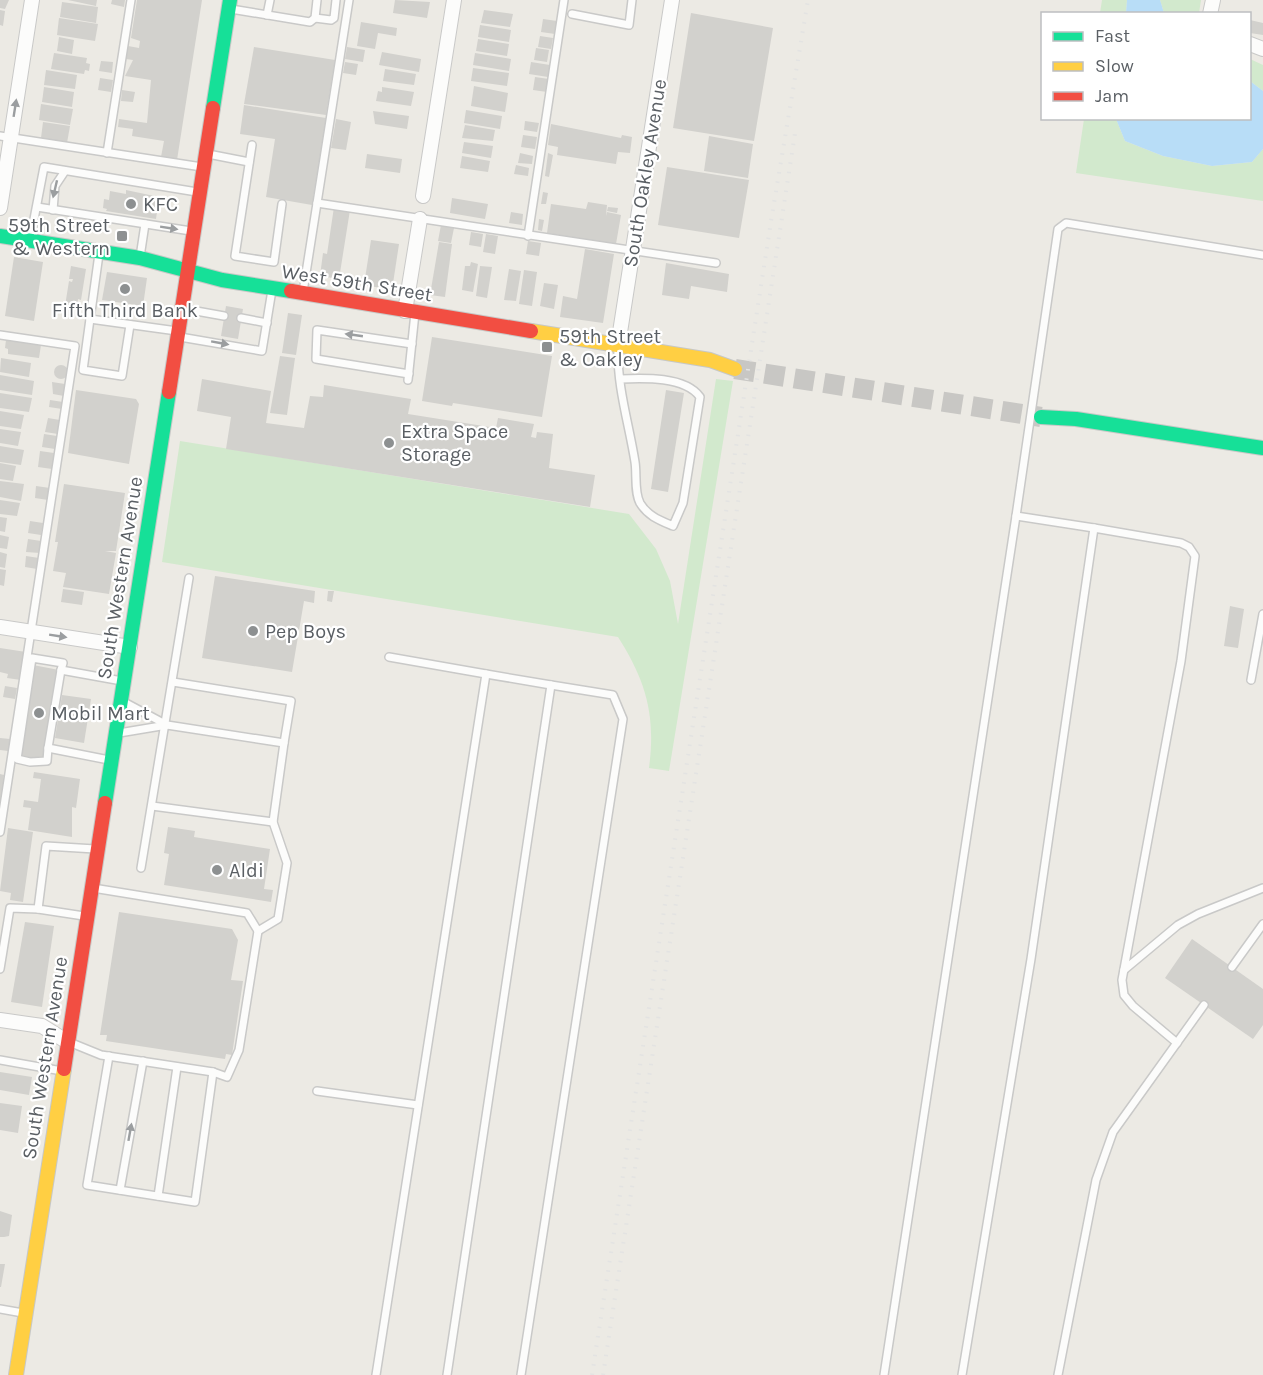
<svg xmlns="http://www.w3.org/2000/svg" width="1263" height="1375" font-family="Karla,sans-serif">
<rect width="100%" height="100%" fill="#eceae4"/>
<g fill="#d2e9cd">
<polygon points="1102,0 1127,0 1126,13 1100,13"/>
<polygon points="1160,0 1201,0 1199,13 1164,13"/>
<polygon points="1250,59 1263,65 1263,91 1250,81"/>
<polygon points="1084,119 1116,119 1125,141 1163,156 1212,166 1252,162 1263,149 1263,201 1076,173"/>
<path d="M716 379 733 381 669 771 649 768C656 715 646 681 618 637L162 562 180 441 629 514 656 549 670 581 678 624Z"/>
</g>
<g fill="#b8ddf7">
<polygon points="1127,0 1160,0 1164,13 1126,13"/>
<polygon points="1250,81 1263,91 1263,149 1252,162 1212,166 1163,156 1125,141 1116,119 1250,118"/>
</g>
<g fill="#d2d1cd">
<polygon points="0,0 9,0 5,9 0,8"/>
<polygon points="68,0 97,0 96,6"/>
<polygon points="112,0 125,0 124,7 111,4"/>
<polygon points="137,0 202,0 177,160 161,157 164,141 132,136 133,129 118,127 119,119 147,123 151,80 125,76 133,60 126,59 128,46 139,48 140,41 131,38"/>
<polygon points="395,0 430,2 427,18 393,13"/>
<polygon points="62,2 98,7 96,23 60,17"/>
<polygon points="0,10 5,11 3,26 0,25"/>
<polygon points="484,10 513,14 510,27 481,23"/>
<polygon points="691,13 773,28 754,141 673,128"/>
<polygon points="59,18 98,24 95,41 57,35"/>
<polygon points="543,19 557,21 555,34 541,32"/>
<polygon points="1250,20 1263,23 1263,35 1250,33"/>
<polygon points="361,22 397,28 396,36 378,33 375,49 357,46"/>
<polygon points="480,25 511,30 509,42 478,37"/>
<polygon points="540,36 553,38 551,49 538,47"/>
<polygon points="59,37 74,40 72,54 57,51"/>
<polygon points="478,39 509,44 507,56 476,51"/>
<polygon points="254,47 335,60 326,115 244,104"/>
<polygon points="347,47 365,50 363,62 345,59"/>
<polygon points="536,48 549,50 547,62 534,60"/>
<polygon points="382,52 421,59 419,72 379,65"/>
<polygon points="54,53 87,58 86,63 90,64 89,71 85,70 84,74 51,69"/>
<polygon points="475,53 511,59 509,71 473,65"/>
<polygon points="101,61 113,62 112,73 99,71"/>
<polygon points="345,62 358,64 356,75 343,73"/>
<polygon points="531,62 550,65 548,77 529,74"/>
<polygon points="473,68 509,73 507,86 471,81"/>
<polygon points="385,69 416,74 414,85 383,81"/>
<polygon points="46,70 77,75 75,89 44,85"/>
<polygon points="535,77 549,79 547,92 533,90"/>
<polygon points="100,78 113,80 111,92 98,90"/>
<polygon points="474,86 508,93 505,112 471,106"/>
<polygon points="44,87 74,92 72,107 42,102"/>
<polygon points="382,87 414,92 411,106 376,101 378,91 382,92"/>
<polygon points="122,90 135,92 133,102 121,101"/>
<polygon points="41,104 73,109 70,125 39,120"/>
<polygon points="244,105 326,118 312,205 266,197 275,139 240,134"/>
<polygon points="466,110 502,116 500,129 464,123"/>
<polygon points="373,111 409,116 407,129 375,124"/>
<polygon points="336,119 351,122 346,150 331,148"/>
<polygon points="525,121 539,123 537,132 524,130"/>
<polygon points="43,122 70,126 67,143 41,138"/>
<polygon points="551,124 621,138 622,135 632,137 630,153 618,152 616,164 557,155 558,147 548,145"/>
<polygon points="465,125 495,130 493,141 462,138"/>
<polygon points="523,135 537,137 535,149 521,147"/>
<polygon points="709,136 753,144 748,178 704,171"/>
<polygon points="464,142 493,146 491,158 462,153"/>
<polygon points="520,153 533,156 532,164 518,163"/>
<polygon points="548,153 553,155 549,177 545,176"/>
<polygon points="367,154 402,159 400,173 365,168"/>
<polygon points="462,156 490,161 488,172 460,168"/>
<polygon points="516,165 529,168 528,176 514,174"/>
<polygon points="667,167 749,180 739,238 658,225"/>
<polygon points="126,190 159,197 156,219 106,211 107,209 103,208 104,199 109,200 110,191 126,194"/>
<polygon points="543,192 548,193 546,204 541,204"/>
<polygon points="452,198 488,204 485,219 450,213"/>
<polygon points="588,202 607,205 606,216 607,212 621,215 616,244 547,233 551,204 586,209"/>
<polygon points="334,207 350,210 339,279 320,276 323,253 327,254"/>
<polygon points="608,207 618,208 617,213 607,211"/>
<polygon points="511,212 523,214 522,225 509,223"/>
<polygon points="539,219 544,220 542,231 538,230"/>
<polygon points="441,225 454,228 451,243 438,241"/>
<polygon points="471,232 483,234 481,247 469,245"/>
<polygon points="486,234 498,236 495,254 483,252"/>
<polygon points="371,240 399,244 392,290 364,285"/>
<polygon points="528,241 541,243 539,256 526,254"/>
<polygon points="439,242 452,244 445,297 430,295"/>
<polygon points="585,249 614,254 603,323 560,317 563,296 577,299"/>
<polygon points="14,257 43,262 34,321 5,316"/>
<polygon points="471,262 478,264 473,292 462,290 465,266 470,266"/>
<polygon points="666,263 729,274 727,292 691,286 689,299 662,295"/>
<polygon points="71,266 86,269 81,300 78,299 77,308 65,306 69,281 72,282 73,279 69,279"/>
<polygon points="480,266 492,267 487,298 476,296"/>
<polygon points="509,269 521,271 516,301 504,300"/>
<polygon points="524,270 537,272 532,306 519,304"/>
<polygon points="107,272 147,278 143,306 102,300"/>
<polygon points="544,283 558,285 554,309 540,306"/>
<polygon points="226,306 243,309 238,339 221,336"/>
<polygon points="288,313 302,315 296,355 282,353"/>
<polygon points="432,337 552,356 542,417 453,403 452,406 422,401"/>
<polygon points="6,340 41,345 39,358 8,354 8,349 5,348"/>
<polygon points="280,356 295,358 287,415 270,413"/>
<polygon points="1,358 31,363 29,377 0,372"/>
<circle cx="61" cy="372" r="7"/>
<polygon points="0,375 34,381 32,395 0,390"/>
<polygon points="202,379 271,391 266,423 304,428 310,396 323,397 324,385 411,399 408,414 496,428 498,418 534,424 531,437 536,438 537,432 553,434 549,468 595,475 590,507 226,449 231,417 197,411"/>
<polygon points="52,382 65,384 64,396 53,394"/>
<polygon points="76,390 136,399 139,404 129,464 68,453"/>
<polygon points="666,390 684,393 668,492 651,489"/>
<polygon points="0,393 32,398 29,412 0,408"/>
<polygon points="50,400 63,402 62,409 49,407"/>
<polygon points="0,411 24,415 21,429 0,426"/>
<polygon points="48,418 60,420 58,434 45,432"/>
<polygon points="0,429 21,432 18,446 0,443"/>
<polygon points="44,434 57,436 55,449 42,447"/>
<polygon points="0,446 24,450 21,465 0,462"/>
<polygon points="40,451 54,453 52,469 38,467"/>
<polygon points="0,463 16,466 13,481 0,479"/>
<polygon points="0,481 24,484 21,501 0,497"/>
<polygon points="64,484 125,493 116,551 105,551 116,553 109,594 63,587 66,573 53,571 58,542 55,542"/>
<polygon points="36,486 50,488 48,500 35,498"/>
<polygon points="0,500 20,503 17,516 0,514"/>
<polygon points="0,517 7,518 5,532 0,531"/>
<polygon points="30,521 43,523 41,535 28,533"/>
<polygon points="0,535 9,537 7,549 0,548"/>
<polygon points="28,539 41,541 40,553 26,552"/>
<polygon points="0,552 7,554 5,568 0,567"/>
<polygon points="26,556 39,558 37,569 25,567"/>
<polygon points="0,569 6,570 4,586 0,585"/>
<polygon points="215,576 315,591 314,603 304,601 292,672 202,658"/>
<polygon points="63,589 84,592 82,605 61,602"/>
<polygon points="328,591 334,591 332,602 327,601"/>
<polygon points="1230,606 1244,609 1238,648 1224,646"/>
<polygon points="0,648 26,652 21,680 7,678 8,674 0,672"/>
<polygon points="33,665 59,670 46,757 33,758 19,756"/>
<polygon points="5,686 17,688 15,699 3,697"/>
<polygon points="62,695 91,699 84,743 55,738"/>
<polygon points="0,738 10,739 8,751 0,750"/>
<polygon points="34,772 80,779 76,808 72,807 72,837 28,830 31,808 23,807 24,800 38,802 41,779 33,778"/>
<polygon points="0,774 4,775 1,801 0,800"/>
<polygon points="168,827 195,831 194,837 270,849 264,889 273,890 271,902 164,885 169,854 164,853"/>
<polygon points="8,828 33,832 23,902 10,900 11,893 0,891"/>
<polygon points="119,912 232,929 238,940 231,980 243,981 232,1055 226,1054 225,1059 106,1041 107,1035 100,1035"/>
<polygon points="25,922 54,926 42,1007 11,1002"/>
<polygon points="1192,939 1263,989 1263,1025 1253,1039 1165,978"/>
<polygon points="0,1072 32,1077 29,1095 0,1090"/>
<polygon points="0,1103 22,1106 18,1133 0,1130"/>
<polygon points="0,1211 12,1215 9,1236 4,1237 0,1237"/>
<polygon points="0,1264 5,1264 1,1287 0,1287"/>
</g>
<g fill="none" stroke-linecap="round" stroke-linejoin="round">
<polyline stroke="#c8c7c4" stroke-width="20" stroke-dasharray="20 10" stroke-linecap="butt" points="735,369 1041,417"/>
<defs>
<g id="lane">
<polyline points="231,9 310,22 315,18 317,0"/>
<polyline points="572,14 629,25 632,0"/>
<polyline points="267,15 270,0"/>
<polyline points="315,18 331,20 334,18 336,0"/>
<polyline points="0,136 202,167"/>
<polyline points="252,145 235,256 274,262 282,204"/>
<polyline points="107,153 131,0"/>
<polyline points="208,154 249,162"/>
<polyline points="317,203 716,263"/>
<polyline points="37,207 191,231"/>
<polyline points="53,210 55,186 65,171"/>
<polyline points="528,236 564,0"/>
<polyline points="30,240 44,167 197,192"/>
<polyline points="99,254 90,319 177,331"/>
<polyline points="140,257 145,224"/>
<polyline points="303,292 349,0"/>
<polyline points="185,309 224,316"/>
<polyline points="241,318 267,323"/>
<polyline points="90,319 83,370 122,376 130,325"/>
<polyline points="0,335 75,346 0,832"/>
<polyline points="180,337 262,351 272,290"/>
<path d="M618 348C617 387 629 424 635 462 637 474 634 492 640 503 648 516 659 520 673 526L683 503 700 397C685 376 643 378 620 379"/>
<polyline points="409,374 316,359 317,330 412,344"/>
<polyline points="408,380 415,313"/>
<polyline points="1016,516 1058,229 1066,223 1263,255"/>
<polyline points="1251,680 1263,614"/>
<polyline points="124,702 167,725"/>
<polyline points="119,733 167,725 284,743 291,701 173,682"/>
<polyline points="48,748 47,761 30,762 17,759 32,658 63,663 61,670"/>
<polyline points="109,760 48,748 61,670 122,681"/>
<polyline points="152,806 273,822"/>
<polyline points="141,868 189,578"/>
<polyline points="84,916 38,909 46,846 95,849"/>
<polyline points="258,931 278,919 287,863 273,822 284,743"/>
<polyline points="1232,967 1263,924"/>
<polyline points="0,969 10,908 38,909"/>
<polyline points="1124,970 1178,925 1198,914 1263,888"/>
<polyline points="69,1042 101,1055 213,1072 227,1077 239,1050 258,931 247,913 93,888"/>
<polyline points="109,1056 87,1185 195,1202 213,1072"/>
<polyline points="0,1060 62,1071"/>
<polyline points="317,1091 418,1105"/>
<polyline points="120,1190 143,1061"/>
<polyline points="158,1196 177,1067"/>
<polyline points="0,1309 23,1313"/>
<polyline points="376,1375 486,674 389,657"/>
<polyline points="447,1375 551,685 486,674"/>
<polyline points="521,1375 623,719 613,695 551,685"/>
<polyline points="884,1375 1016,516 1094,528"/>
<polyline points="962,1375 1031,959 1094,528 1181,543 1189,547 1195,556 1181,661 1122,980 1124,995 1133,1006 1177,1043"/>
<polyline points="1058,1375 1096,1180 1113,1132 1204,1005"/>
</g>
<g id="street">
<polyline points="1210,14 1213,0"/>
<polyline points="1250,44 1263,49"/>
<polyline points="423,196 454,0"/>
<polyline points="0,208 32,0"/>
<polyline points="405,311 420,219"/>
<polyline points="618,345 672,0"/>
<polyline points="0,627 130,647"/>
<polyline points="0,1020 42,1026 66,1041"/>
</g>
<g id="fast">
<polyline points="213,108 230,0"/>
<polyline points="0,236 140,258 222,280 291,291"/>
<polyline points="1041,417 1076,419 1263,448"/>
<polyline points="105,803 169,392"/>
</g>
<g id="slow">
<polyline points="531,331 710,360 735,369"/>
<polyline points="16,1375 64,1069"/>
</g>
<g id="jam">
<polyline points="291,291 531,331"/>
<polyline points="169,392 213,108"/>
<polyline points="64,1069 105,803"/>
</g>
</defs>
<use href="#lane" stroke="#c9c9c8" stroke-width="10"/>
<use href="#street" stroke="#c9c9c8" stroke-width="16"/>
<use href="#fast" stroke="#c7c8c6" stroke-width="16"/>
<use href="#slow" stroke="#c7c8c6" stroke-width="16"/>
<use href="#jam" stroke="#c7c8c6" stroke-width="16"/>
<use href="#lane" stroke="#fcfcfb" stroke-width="7"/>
<use href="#street" stroke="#fcfcfb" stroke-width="14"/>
<use href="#fast" stroke="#16e098" stroke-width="14"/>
<use href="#slow" stroke="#ffcf43" stroke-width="14"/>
<use href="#jam" stroke="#f24e42" stroke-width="14"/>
<g stroke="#e3e3e2" stroke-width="4" stroke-dasharray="1.5 8" stroke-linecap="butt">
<polyline points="592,1375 772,215 808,0"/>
<polyline points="603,1375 796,127"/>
</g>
</g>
<defs><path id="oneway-solid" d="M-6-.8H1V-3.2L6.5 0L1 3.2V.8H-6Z" transform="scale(1.5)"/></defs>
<g fill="#9b9ea0">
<use href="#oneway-solid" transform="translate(15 108) rotate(-81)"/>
<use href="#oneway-solid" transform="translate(55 189) rotate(103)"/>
<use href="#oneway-solid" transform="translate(169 228) rotate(9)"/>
<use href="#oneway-solid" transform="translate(354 335) rotate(-172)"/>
<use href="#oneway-solid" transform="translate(220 343) rotate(10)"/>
<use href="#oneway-solid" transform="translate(58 636) rotate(9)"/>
<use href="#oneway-solid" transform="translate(130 1132) rotate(-80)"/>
</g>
<g fill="#8d9091" stroke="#fff" stroke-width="2">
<circle cx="131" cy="204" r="6"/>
<rect x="116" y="230" width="12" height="12" rx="3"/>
<circle cx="125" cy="289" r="6"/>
<rect x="541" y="341" width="12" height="12" rx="3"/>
<circle cx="389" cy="443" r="6"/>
<circle cx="253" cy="631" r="6"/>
<circle cx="39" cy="713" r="6"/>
<circle cx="217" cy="870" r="6"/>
</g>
<g text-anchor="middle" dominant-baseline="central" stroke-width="4.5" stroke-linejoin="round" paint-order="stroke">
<g font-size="20" fill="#5a5f64" stroke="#fff">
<text transform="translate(645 173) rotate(-81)">South Oakley Avenue</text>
<text transform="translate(357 283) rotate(9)">West 59th Street</text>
<text transform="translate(120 578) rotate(-81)">South Western Avenue</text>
<text transform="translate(45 1058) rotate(-81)">South Western Avenue</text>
</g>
<g font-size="20" fill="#5a5f64" stroke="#fff" text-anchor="start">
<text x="143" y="204">KFC</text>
<text x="110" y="225" text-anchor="end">59th Street<tspan x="110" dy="23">&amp; Western</tspan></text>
<text x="125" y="310" text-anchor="middle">Fifth Third Bank</text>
<text x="559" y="336">59th Street<tspan x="559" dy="23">&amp; Oakley</tspan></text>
<text x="401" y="431">Extra Space<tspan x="401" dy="23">Storage</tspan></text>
<text x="265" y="631">Pep Boys</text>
<text x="51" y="713">Mobil Mart</text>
<text x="229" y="870">Aldi</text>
</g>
</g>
<rect x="1041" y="12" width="210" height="108" fill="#ffffff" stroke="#bdbfc1" stroke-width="1.5"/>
<rect x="1053" y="32" width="30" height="9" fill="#16e098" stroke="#bdbfc1" stroke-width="1.5"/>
<text x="1095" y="42" font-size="18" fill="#5a5f64">Fast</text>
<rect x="1053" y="62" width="30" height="9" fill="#ffcf43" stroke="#bdbfc1" stroke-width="1.5"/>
<text x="1095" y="72" font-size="18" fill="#5a5f64">Slow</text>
<rect x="1053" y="92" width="30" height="9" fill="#f24e42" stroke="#bdbfc1" stroke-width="1.5"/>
<text x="1095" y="102" font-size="18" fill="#5a5f64">Jam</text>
</svg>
